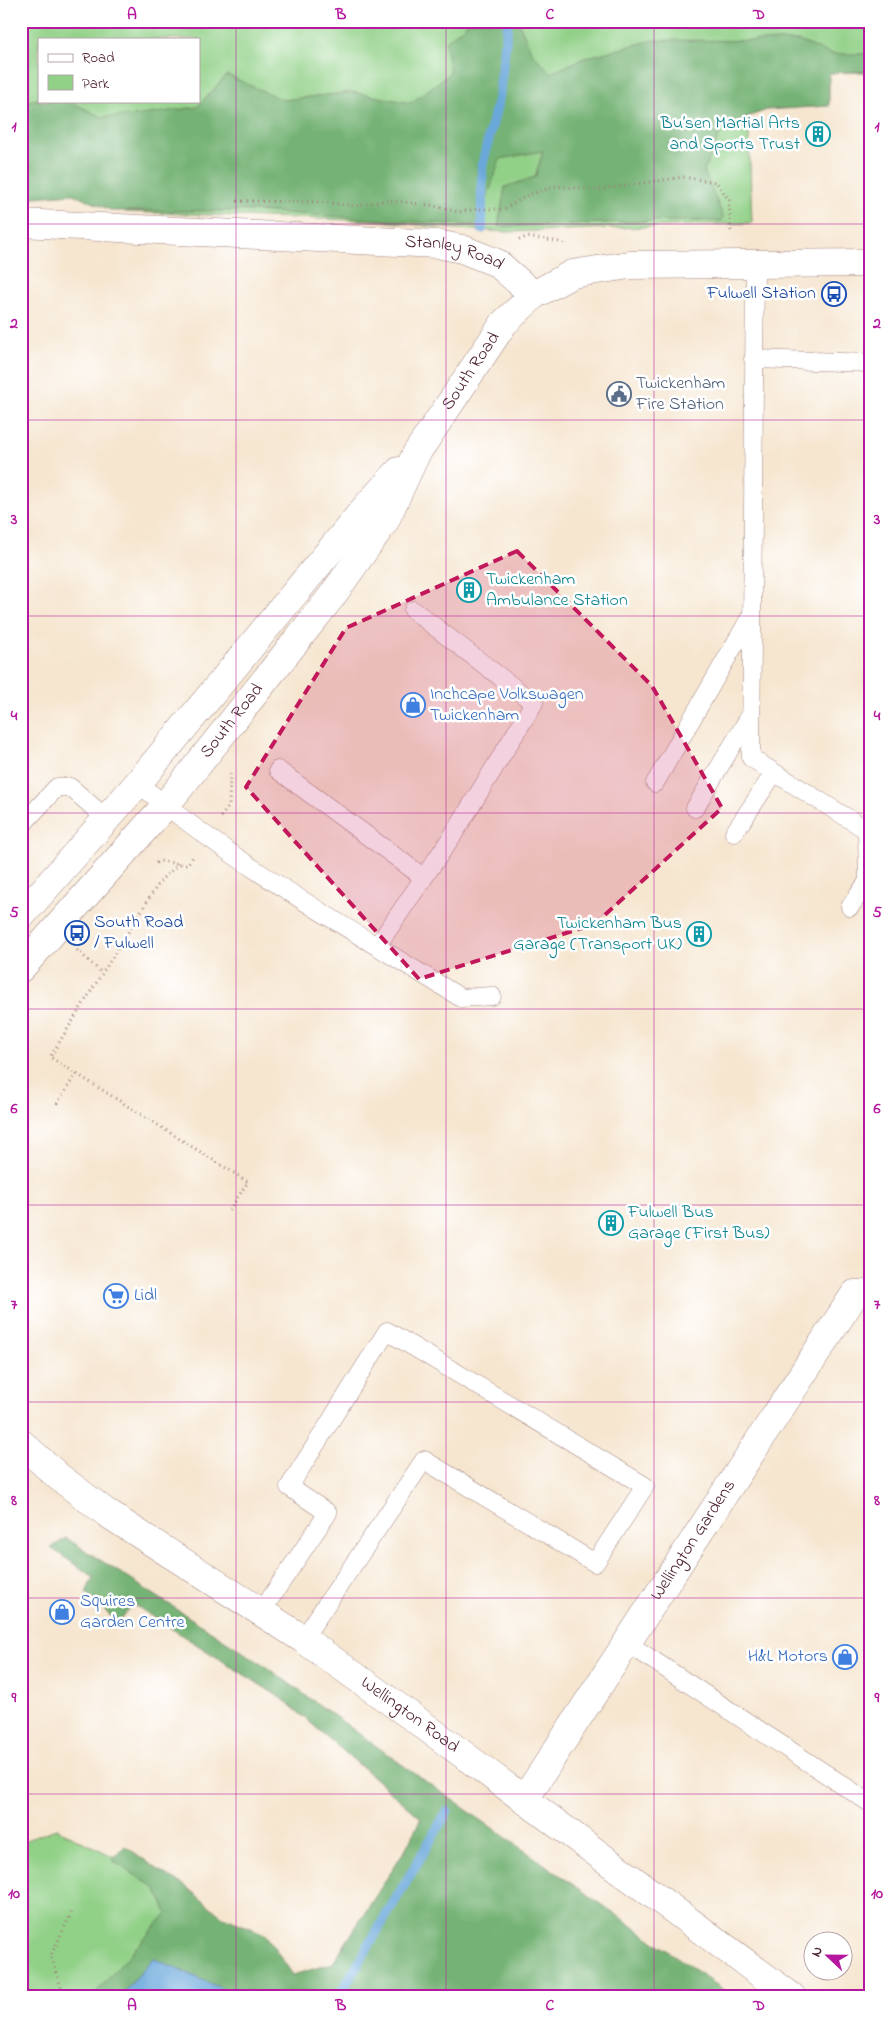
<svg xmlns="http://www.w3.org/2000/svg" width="891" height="2018" font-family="'Indie Flower',sans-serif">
<rect width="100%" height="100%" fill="#fff"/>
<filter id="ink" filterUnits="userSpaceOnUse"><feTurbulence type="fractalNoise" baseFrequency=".02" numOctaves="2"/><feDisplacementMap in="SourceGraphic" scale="10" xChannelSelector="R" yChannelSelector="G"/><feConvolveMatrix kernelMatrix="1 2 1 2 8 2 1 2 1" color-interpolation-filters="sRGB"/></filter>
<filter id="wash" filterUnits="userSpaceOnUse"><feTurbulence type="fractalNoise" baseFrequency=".0096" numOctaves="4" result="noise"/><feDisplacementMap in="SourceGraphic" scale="20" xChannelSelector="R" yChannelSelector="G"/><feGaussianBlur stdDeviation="1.12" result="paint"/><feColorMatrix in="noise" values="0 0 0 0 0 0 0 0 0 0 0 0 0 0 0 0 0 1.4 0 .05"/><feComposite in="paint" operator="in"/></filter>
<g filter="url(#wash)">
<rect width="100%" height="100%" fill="#f6e6d0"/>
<g fill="#91d087" stroke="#6e7859" fill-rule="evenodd">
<path d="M21 21H870V72L747 74 752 223 507 232 444 228 381 221 125 212V184L21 185ZM39 39H199V101H39Z"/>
<polygon points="56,1829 165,1881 302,1997 21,1997 21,1851 26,1840"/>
</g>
<g fill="#74b274" stroke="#5f6850">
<polygon points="473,21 510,21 520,25 532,53 551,73 584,58 653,40 799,41 831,54 870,54 870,71 829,73 829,106 767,110 724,125 704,171 723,216 722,221 654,221 498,227 505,187 535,177 543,151 500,159 478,226 254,211 113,211 73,194 21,198 21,102 39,99 39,101 69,101 102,117 142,115 197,107 227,75 283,100 352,92 411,103 450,73 445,42 469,22"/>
<polygon points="66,1538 265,1666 411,1771 734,1997 92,1997 167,1913 156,1889 112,1860 125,1846 163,1873 185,1886 223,1917 265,1934 293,1975 333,1963 406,1848 421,1818 284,1700 133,1604 118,1623 86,1593 93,1577 51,1548"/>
<polygon points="21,1987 31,1991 37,1997 21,1997"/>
</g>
<polygon fill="#6ba8dc" stroke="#5a6484" points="153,1958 241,1997 120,1997"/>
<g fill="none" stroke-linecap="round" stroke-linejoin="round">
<g stroke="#6ba8dc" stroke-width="10">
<polyline points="482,229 482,166 499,96 508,21"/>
<polyline points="337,1997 342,1991 447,1812"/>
</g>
</g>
</g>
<g filter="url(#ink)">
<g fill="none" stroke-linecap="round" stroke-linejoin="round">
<defs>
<g id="lane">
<polyline points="755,263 751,758 870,832"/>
<polyline points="753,359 870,363"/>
<polyline points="278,770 423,877"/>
<path d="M138 783C237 866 352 930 461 998L492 996"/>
<polyline points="655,783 751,616"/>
<polyline points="695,808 751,714"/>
<polyline points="21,826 57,787 70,787 107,819"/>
<polyline points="734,833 774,773"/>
<polyline points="850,907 868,881 867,830"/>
<polyline points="377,946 453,835 534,703 413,610"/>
<polyline points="261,1612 328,1513 289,1487 387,1331 645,1486 595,1563 424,1460 303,1639"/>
<polyline points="627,1643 870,1803"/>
</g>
<g id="street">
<path id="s1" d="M21 223 437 244 462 249 497 263 534 295"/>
<path id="s2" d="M524 1800 855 1294 870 1293"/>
</g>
<g id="secondary">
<polyline points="21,916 138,783 366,507 399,471"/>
<path id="s3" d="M21 968 165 806 332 596 385 521 416 454 504 323 534 295 572 274 629 265 870 263"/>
</g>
<g id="primary">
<path id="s4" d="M21 1443 59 1477 108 1514 303 1639 415 1719 792 1997"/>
</g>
</defs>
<use href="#lane" stroke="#a0827e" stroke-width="19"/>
<use href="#street" stroke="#a0827e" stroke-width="29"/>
<use href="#secondary" stroke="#a0827e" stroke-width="29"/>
<use href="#primary" stroke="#a0827e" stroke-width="29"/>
<g stroke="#a0827e" stroke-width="3" stroke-dasharray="1 4" stroke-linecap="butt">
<polyline points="237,201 318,202 356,206 386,200 430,205 459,212 477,209 504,209 528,195 556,186 598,190 683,177 716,182 729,200 731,233"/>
<polyline points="519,240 526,237 567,243"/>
<polyline points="221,817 229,806 230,774"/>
<polyline points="156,863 160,861 187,865 193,857"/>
<polyline points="179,864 163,878 157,886 50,1057 248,1182 228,1212"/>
<polyline points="77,950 102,973"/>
<polyline points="57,1104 76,1074"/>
<polyline points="64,1997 51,1955 73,1910"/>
</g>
<use href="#lane" stroke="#fff" stroke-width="18"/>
<use href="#street" stroke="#fff" stroke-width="28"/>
<use href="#secondary" stroke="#fff" stroke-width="28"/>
<use href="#primary" stroke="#fff" stroke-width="28"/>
</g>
</g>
<path fill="#c2185b" fill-opacity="0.2" stroke="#c2185b" stroke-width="4" stroke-dasharray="10 6" stroke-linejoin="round" d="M517 551 652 686 722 808 595 924 419 979 246 787 346 628Z"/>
<path fill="none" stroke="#b5179e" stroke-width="1" stroke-opacity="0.55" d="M236 21V1997M446 21V1997M654 21V1997M21 224H870M21 420H870M21 616H870M21 813H870M21 1009H870M21 1205H870M21 1402H870M21 1598H870M21 1794H870"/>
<defs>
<symbol id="building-ring" viewBox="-11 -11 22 22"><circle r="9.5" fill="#fff" stroke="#0f9aa8" stroke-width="1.5"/><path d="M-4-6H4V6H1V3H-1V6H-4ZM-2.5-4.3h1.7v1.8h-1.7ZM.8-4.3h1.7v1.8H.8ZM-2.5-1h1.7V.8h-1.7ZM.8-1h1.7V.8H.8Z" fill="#0f9aa8"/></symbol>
<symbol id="bus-ring" viewBox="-11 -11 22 22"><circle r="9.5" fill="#fff" stroke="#1a4fb4" stroke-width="1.5"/><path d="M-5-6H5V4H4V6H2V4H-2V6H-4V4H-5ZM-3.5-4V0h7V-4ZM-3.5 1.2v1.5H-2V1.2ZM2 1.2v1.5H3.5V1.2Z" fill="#1a4fb4"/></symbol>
<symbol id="civic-ring" viewBox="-11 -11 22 22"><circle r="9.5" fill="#fff" stroke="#5c6f8a" stroke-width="1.5"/><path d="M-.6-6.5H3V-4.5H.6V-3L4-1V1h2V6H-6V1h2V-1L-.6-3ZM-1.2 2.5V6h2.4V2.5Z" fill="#5c6f8a"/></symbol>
<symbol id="shop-ring" viewBox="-11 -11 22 22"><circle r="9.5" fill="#fff" stroke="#3f7fe0" stroke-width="1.5"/><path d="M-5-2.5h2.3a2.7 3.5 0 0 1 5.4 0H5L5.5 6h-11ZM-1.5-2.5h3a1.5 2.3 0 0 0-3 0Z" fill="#3f7fe0"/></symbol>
<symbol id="supermarket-ring" viewBox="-11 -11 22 22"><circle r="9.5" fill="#fff" stroke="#3f7fe0" stroke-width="1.5"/><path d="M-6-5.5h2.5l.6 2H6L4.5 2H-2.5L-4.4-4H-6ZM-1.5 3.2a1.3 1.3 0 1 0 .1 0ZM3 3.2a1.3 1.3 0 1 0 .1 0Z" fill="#3f7fe0"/></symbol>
</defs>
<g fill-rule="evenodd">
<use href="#building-ring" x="804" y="120" width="28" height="28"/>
<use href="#bus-ring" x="820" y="280" width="28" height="28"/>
<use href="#civic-ring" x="605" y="380" width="28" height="28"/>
<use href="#building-ring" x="455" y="576" width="28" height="28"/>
<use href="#shop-ring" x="399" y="691" width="28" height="28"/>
<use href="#bus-ring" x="63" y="919" width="28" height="28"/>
<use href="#building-ring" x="685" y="920" width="28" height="28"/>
<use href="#building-ring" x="597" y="1209" width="28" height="28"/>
<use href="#supermarket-ring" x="102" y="1282" width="28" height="28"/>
<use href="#shop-ring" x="48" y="1598" width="28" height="28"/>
<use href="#shop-ring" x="831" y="1643" width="28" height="28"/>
</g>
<g text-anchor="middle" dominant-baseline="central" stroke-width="5" stroke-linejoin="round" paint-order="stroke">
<g font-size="18" fill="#0d838f" stroke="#fff" text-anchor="end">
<text x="800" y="124">Bu’sen Martial Arts<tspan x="800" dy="21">and Sports Trust</tspan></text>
<text x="486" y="580" text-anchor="start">Twickenham<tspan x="486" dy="21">Ambulance Station</tspan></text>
<text x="682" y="924">Twickenham Bus<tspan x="682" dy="21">Garage (Transport UK)</tspan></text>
<text x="628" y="1213" text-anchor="start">Fulwell Bus<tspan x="628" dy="21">Garage (First Bus)</tspan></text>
</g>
<g font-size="18" fill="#4a1f2b" stroke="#fff">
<text stroke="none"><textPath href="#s1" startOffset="435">Stanley Road</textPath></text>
<text stroke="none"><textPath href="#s3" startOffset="750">South Road</textPath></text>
<text stroke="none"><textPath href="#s3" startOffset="325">South Road</textPath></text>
<text stroke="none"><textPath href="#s2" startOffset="310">Wellington Gardens</textPath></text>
<text stroke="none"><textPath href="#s4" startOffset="475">Wellington Road</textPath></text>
</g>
<g font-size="18" fill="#164399" stroke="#fff" text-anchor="end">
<text x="816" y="294">Fulwell Station</text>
<text x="94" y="923" text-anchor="start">South Road<tspan x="94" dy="21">/ Fulwell</tspan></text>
</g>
<g font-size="18" fill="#4e5e75" stroke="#fff" text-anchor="start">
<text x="636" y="384">Twickenham<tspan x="636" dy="21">Fire Station</tspan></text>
</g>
<g font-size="18" fill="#366cbe" stroke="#fff" text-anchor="start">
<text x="430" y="695">Inchcape Volkswagen<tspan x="430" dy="21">Twickenham</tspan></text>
<text x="134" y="1296">Lidl</text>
<text x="80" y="1602">Squires<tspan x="80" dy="21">Garden Centre</tspan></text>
<text x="828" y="1657" text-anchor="end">H&amp;L Motors</text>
</g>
</g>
<rect width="891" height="2018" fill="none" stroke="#fff" stroke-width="55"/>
<rect x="38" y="38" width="162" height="65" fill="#ffffff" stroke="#b7a5aa"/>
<rect x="48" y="54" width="25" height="8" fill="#ffffff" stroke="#b7a5aa"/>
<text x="82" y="62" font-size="15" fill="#4a1f2b">Road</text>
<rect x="48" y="75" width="25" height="15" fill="#91d087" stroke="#b7a5aa"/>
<text x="82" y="88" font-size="15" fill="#4a1f2b">Park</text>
<g transform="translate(828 1956) rotate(292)"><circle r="24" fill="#ffffff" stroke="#b7a5aa"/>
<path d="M0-4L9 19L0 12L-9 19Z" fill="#b5179e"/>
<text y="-8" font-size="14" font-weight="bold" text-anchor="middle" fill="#4a1f2b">N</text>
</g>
<rect x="28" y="28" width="836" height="1962" fill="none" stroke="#b5179e" stroke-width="2"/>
<g font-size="16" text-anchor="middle" font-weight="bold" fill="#b5179e">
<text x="132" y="19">A</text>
<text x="341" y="19">B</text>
<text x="550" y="19">C</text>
<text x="759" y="19">D</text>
<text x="14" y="131">1</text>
<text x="877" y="131">1</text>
<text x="14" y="328">2</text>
<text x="877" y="328">2</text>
<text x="14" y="524">3</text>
<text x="877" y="524">3</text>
<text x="14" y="720">4</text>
<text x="877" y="720">4</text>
<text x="14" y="917">5</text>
<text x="877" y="917">5</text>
<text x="14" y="1113">6</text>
<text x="877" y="1113">6</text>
<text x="14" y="1309">7</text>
<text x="877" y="1309">7</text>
<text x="14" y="1505">8</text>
<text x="877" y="1505">8</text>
<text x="14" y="1702">9</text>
<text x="877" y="1702">9</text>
<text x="14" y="1898">10</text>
<text x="877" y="1898">10</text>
<text x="132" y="2010">A</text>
<text x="341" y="2010">B</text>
<text x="550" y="2010">C</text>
<text x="759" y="2010">D</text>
</g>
</svg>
